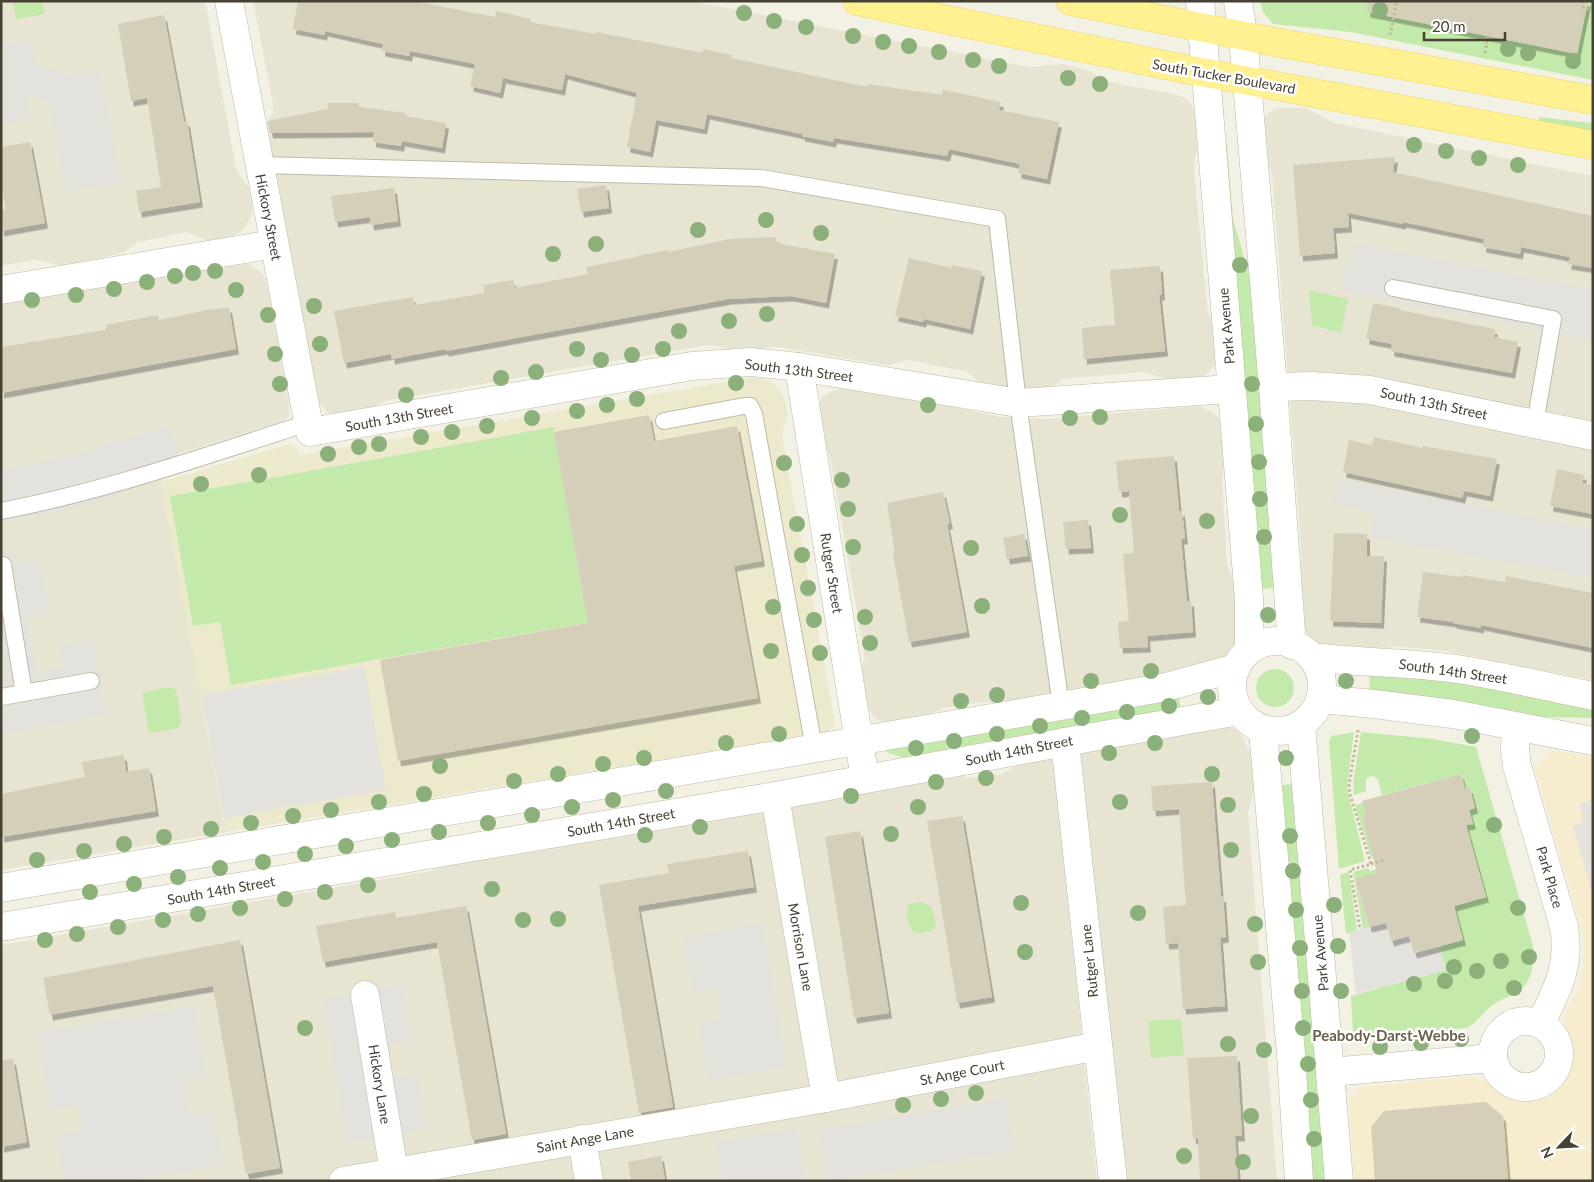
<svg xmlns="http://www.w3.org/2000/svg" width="1594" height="1182" font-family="Lato,sans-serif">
<defs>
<filter id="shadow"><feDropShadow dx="3" dy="5.5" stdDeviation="0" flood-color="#0004"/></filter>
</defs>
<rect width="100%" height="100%" fill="#f3f1e4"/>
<g fill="#e7e4d2">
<polygon points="1,1 205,1 235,163 237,171 249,188 252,204 252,214 245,227 240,232 233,236 208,241 187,232 143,241 136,243 123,253 66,265 58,265 42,261 32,260 1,266"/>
<polygon points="253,1 692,1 1029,67 1063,64 1090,71 1099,78 1110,82 1173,94 1186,98 1193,107 1200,136 1194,162 1195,181 1206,296 1208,312 1218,343 1216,363 1205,376 1195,379 1171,381 1145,372 1063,379 1050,390 991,388 980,383 968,372 908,360 889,365 879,364 778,347 731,350 718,346 707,345 385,401 373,407 365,414 338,417 327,412 317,400 266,131 268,120 273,113 273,104"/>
<polygon points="1276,108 1306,108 1334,123 1593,176 1593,680 1446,651 1393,646 1374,653 1324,650 1313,643 1305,630 1300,615 1299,570 1302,559 1272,174 1266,157 1262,122 1267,114"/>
<polygon points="237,263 249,264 259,271 265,278 269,293 289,404 289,416 284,421 158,460 226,832 1,870 1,303"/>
<polygon points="844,388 863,389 1001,417 1045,419 1198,406 1211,411 1219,418 1224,431 1226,457 1222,478 1227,564 1237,591 1239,630 1234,648 1226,659 1214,667 1024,702 982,702 944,708 916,720 885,724 873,716 867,706 861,668 865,658 830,456 822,444 818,408 822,397 833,391"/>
<polygon points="1226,726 1238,730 1246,744 1251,756 1252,766 1254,791 1248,812 1277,1181 1124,1181 1079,755 1083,749"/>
<polygon points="1048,756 1053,761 1097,1181 1,1181 1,945 431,871 454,859 486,853 504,857 552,849 569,839 589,834 615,838 711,821 727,811 951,773 969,778 1002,774 1026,760"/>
</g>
<polygon fill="#f7eccd" points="1552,750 1593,757 1593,1181 1355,1181 1349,1102 1351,1096 1360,1087 1465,1077 1480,1079 1491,1084 1500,1092 1512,1099 1523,1102 1536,1101 1548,1097 1564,1082 1571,1070 1573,1057 1564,1018 1566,1011 1578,989 1583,969 1584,949 1583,933 1535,768"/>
<polygon fill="#ede9cd" points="755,377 768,380 778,387 785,400 788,415 782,432 783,442 835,722 833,727 827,732 226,832 161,482 286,445 293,444 298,450 300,455"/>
<g fill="#c3eaaa">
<polygon points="13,1 42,1 45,14 16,19"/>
<polygon points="1260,1 1593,1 1593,80 1351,32 1273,24 1263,12"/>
<polygon points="1539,117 1593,123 1593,133 1539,123"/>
<polygon points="1223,141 1226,141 1227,145 1233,219 1252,285 1277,588 1258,589"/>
<polygon points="1309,290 1348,299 1341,333 1312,325"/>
<polygon points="554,427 583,597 661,583 666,609 231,685 220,622 193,626 170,496"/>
<circle cx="1275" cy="688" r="19"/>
<polygon points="1370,669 1399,671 1593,706 1593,718 1540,717 1430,697 1369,692"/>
<polygon points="167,687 176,689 181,721 178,728 149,733 142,693"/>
<polygon points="1178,695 1182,713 905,758 888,753 882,747"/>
<polygon points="1354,732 1347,788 1365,861 1339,869 1329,741 1332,736"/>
<path d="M1361 732 1433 739 1476 747 1533 946C1534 964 1533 984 1514 994 1505 998 1498 1001 1490 1007 1482 1014 1476 1024 1466 1028L1360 1038 1353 1033 1351 996 1446 970 1440 946 1463 940 1454 906 1486 897 1466 825 1473 823 1469 810 1475 808 1470 788 1465 789 1461 774 1382 795 1378 780 1374 776 1368 777 1366 781V791L1354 795 1353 782Z"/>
<polygon points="1294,784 1327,1181 1306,1181 1273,786"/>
<polygon points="1363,803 1366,814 1362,815 1369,841 1382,854 1371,857 1355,805"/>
<polygon points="1385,867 1386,870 1355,879 1369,927 1363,929 1353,872 1368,868 1370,871"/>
<polygon points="1349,872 1357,930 1346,934 1340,875"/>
<path d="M921 902C934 905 934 914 936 925L932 931 914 933C907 922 905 916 909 904Z"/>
<polygon points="1181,1019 1184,1055 1151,1058 1148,1021"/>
</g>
<g fill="#e3e2dd">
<polygon points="32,40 35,64 53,69 66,76 99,70 121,182 66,191 50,104 40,97 27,96 30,120 1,125 1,45"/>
<polygon points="1354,243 1593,290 1593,340 1341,291 1345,266 1351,264"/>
<polygon points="169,426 184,471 76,508 1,522 1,470 64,458"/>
<polygon points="1337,478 1593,530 1593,578 1370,537 1375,513 1332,503"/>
<polygon points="13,549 17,563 39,561 49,614 29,618 27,621 37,672 64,667 60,645 92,638 106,714 1,735 1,679 6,678 1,650 1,552"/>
<polygon points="364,667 386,790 224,818 202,695"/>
<polygon points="1593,799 1593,895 1573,826 1582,823 1583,818 1579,804"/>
<polygon points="762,923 786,1067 708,1080 699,1024 723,1020 718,988 693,992 684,937"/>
<polygon points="1386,923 1391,941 1409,936 1414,953 1440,946 1446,970 1356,994 1349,932"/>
<polygon points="402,985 411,1040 387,1044 392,1077 417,1074 426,1129 347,1142 324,998"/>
<polygon points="194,1006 206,1079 183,1083 188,1115 213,1111 223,1165 129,1181 64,1181 56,1136 82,1131 77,1105 51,1109 38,1033"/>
<polygon points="1005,1098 1015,1150 836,1181 828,1181 819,1130"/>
<polygon points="796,1128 805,1181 723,1181 716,1142"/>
</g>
<g fill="#d5ceb9" filter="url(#shadow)">
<polygon points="298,1 414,1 495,17 496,11 526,18 530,19 530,22 595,34 596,32 703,53 703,49 732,55 731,58 867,87 868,84 942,95 943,90 1001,102 999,110 1059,122 1047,179 1018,173 1020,164 949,149 947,156 834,138 833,142 802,136 802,134 707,114 704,129 656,120 650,152 627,147 637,93 565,74 562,90 503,78 500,93 470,86 475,64 410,51 409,56 382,51 383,44 325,31 324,35 293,29"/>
<polygon points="1368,1 1588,1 1577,54 1367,12"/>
<polygon points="164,15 184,121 187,121 200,202 139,212 136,191 161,187 147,98 131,101 118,24"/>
<polygon points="328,103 359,103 359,107 406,113 406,116 446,123 442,148 402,141 401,146 373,142 374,132 270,133 268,121 328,109"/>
<polygon points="30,142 45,223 1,231 1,209 6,209 1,185 1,147"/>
<polygon points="1395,157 1393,172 1593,216 1593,268 1568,264 1570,257 1521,247 1520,254 1483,247 1484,239 1403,222 1403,224 1348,213 1349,227 1333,228 1335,253 1300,256 1293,165"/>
<polygon points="606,185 609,208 581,212 577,189"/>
<polygon points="394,188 398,221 371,225 370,217 335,222 331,196"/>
<polygon points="776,237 776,243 835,254 826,303 791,296 729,299 446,351 445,349 392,359 391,354 344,363 334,311 413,297 415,305 485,293 483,285 513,280 515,288 588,274 586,267 637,257 637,256 668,250 668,252 730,239"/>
<polygon points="909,258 952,268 952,265 982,271 970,329 924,319 923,322 895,316"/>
<polygon points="1160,266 1162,295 1159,295 1165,351 1084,359 1082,328 1115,325 1110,270"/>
<polygon points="1373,303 1399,308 1399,310 1495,329 1494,337 1518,342 1512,373 1391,351 1392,344 1366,339"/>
<polygon points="229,307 236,349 1,393 1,347 106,330 106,325 158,315 159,320 212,309 212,310"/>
<polygon points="649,415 654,441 737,426 762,561 734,566 758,698 398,761 380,660 588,623 554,432"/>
<polygon points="1374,437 1422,448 1423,446 1497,459 1490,496 1464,491 1462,498 1343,472 1349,440 1372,445"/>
<polygon points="1174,456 1179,511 1182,511 1185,539 1181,539 1187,601 1191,601 1193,632 1147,636 1148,647 1120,648 1118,622 1129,621 1123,554 1134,553 1129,491 1119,492 1116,461"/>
<polygon points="1557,469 1584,475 1582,483 1593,485 1593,514 1550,506"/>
<polygon points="943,492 950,524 947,524 967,632 909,642 893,554 895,554 887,503"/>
<polygon points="1088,520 1091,548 1066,549 1063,522"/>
<polygon points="1334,533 1367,534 1367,556 1384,556 1381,623 1330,621"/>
<polygon points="1024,534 1028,556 1007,559 1003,538"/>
<polygon points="1423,572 1462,577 1462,575 1505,582 1506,576 1593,593 1593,648 1481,625 1481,628 1453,623 1454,622 1417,617"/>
<polygon points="124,755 126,772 149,768 156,811 1,837 1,794 85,777 82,762"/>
<polygon points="1461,774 1465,789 1470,788 1475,808 1469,810 1473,824 1466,825 1486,897 1454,906 1463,940 1414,953 1409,936 1391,941 1386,923 1369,927 1355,878 1377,873 1362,815 1366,814 1362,801"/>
<polygon points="1212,782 1221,897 1223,896 1226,937 1220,938 1225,1006 1183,1009 1178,943 1166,944 1163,907 1186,905 1179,809 1153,811 1151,786"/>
<polygon points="962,816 992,997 957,1003 927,821"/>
<polygon points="860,831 889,1013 854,1018 825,837"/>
<polygon points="748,851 754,887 638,906 673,1107 639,1113 599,885 669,873 667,864"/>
<polygon points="466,906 506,1134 472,1140 437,942 323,962 316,926 395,912 396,918"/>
<polygon points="240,940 280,1168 246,1174 213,986 50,1015 43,978"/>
<polygon points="1237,1056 1242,1136 1235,1136 1238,1181 1200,1181 1198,1138 1193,1139 1187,1058"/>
<polygon points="13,1059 27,1142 1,1147 1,1060"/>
<polygon points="1486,1102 1503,1116 1508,1181 1375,1181 1371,1127 1384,1111"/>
<polygon points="661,1156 665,1181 631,1181 628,1162"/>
</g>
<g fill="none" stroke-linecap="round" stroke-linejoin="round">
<defs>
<g id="lane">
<polyline points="259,165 761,178 997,219 1018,403 1061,706"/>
<polyline points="1393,288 1553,319 1535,424"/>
<polyline points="664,421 744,406 750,406 754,414 814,748"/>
<path d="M1 511C106 491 207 455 308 423"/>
<polyline points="3,565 24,693"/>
<polyline points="1,697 91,681"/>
</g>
<g id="street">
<polyline points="229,1 310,432 692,366 751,362 799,367 1018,403 1231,389"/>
<polyline points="1200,1 1249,599 1249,650"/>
<polyline points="1238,1 1243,35 1273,387 1292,645"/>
<polyline points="1,290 274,244"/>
<polyline points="799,367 865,779"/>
<polyline points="1273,387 1312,386 1370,390 1593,436"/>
<circle cx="1277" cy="686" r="45"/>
<path d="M1312 657C1360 663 1409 662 1457 669 1503 676 1548 687 1593 696"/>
<polyline points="1321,699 1374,704 1453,714 1593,741"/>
<polyline points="1301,725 1339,1181"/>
<path d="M1516 727 1515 750 1517 766 1564 927C1571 966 1557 990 1540 1024"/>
<polyline points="1263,730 1291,1054 1299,1181"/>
<polyline points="1065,742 1113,1181"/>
<polyline points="775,796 826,1098"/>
<polyline points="1,888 1061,706 1166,687 1236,668"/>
<polyline points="1,927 775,796 1065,742 1239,711"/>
<polyline points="365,995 394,1172"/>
<circle cx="1526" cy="1054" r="33"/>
<polyline points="1330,1072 1493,1058"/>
<polyline points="582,1139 589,1181"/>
<polyline points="343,1181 826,1098 1098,1046"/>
</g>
<g id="primary">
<polyline points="857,1 1185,69 1593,145"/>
<polyline points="1070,1 1270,41 1593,100"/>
</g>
</defs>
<use href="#lane" stroke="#bfbaa6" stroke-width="18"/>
<use href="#street" stroke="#bfbaa6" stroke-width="29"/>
<use href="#primary" stroke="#ebd65a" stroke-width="29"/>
<g stroke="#c2b996" stroke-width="3" stroke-dasharray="2.5 2.5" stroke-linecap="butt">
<polyline points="1582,7 1593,10"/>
<polyline points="1390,35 1397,1"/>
<polyline points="1485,53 1488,36"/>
<polyline points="1358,730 1349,785 1350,794 1371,864 1350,870 1360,929"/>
<polyline points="1371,864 1384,860"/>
</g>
<use href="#lane" stroke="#fff" stroke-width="16"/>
<use href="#street" stroke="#fff" stroke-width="28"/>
<use href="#primary" stroke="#fff191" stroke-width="28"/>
</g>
<g fill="#8cb07a">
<circle cx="1380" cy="10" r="8"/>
<circle cx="744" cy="13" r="8"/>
<circle cx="774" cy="21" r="8"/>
<circle cx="806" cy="27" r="8"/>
<circle cx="853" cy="36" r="8"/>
<circle cx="883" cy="42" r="8"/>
<circle cx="909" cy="46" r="8"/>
<circle cx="1508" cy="49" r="8"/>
<circle cx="939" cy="52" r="8"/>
<circle cx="1528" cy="53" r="8"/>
<circle cx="973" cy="60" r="8"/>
<circle cx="1573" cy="61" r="8"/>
<circle cx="999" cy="66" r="8"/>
<circle cx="1068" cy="78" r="8"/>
<circle cx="1100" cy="84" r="8"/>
<circle cx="1414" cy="145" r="8"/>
<circle cx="1446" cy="151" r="8"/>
<circle cx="1479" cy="158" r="8"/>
<circle cx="1518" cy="165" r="8"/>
<circle cx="766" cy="220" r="8"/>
<circle cx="698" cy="230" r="8"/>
<circle cx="821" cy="233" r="8"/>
<circle cx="596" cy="244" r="8"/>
<circle cx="553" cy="254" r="8"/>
<circle cx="1240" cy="265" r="8"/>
<circle cx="215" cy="271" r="8"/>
<circle cx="193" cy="273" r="8"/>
<circle cx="175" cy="276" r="8"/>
<circle cx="147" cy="282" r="8"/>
<circle cx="114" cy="289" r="8"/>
<circle cx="236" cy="290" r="8"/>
<circle cx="76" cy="295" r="8"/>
<circle cx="32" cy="300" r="8"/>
<circle cx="314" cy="306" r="8"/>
<circle cx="767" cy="314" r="8"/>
<circle cx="268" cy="315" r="8"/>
<circle cx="729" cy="321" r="8"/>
<circle cx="679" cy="331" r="8"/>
<circle cx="320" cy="344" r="8"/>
<circle cx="577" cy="349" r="8"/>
<circle cx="663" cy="349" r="8"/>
<circle cx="275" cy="354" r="8"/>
<circle cx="632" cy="355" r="8"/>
<circle cx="601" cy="360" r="8"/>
<circle cx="536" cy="372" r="8"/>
<circle cx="501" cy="378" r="8"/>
<circle cx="736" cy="383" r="8"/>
<circle cx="280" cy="384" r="8"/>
<circle cx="1252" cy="384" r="8"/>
<circle cx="406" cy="395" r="8"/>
<circle cx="637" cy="399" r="8"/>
<circle cx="607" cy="405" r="8"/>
<circle cx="928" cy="405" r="8"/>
<circle cx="577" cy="411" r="8"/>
<circle cx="1100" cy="417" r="8"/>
<circle cx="532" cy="418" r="8"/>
<circle cx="1070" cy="418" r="8"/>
<circle cx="1256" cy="424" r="8"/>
<circle cx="487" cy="426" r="8"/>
<circle cx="452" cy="432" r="8"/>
<circle cx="421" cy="437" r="8"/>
<circle cx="379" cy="444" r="8"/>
<circle cx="359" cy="447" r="8"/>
<circle cx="328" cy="454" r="8"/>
<circle cx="1259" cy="462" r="8"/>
<circle cx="784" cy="463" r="8"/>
<circle cx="259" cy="475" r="8"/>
<circle cx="842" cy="480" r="8"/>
<circle cx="201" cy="484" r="8"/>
<circle cx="1260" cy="499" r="8"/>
<circle cx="848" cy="509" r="8"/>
<circle cx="1120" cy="515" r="8"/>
<circle cx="1207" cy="521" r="8"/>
<circle cx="797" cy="524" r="8"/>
<circle cx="1264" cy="537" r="8"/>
<circle cx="853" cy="547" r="8"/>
<circle cx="971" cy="548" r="8"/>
<circle cx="802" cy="555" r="8"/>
<circle cx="808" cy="588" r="8"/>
<circle cx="982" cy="606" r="8"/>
<circle cx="773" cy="607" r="8"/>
<circle cx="1268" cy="615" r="8"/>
<circle cx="865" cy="617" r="8"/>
<circle cx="814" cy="620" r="8"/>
<circle cx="870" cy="643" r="8"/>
<circle cx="771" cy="651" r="8"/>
<circle cx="820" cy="653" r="8"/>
<circle cx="1151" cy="671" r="8"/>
<circle cx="1091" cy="681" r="8"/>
<circle cx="1346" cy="681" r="8"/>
<circle cx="997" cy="695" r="8"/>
<circle cx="1208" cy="697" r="8"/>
<circle cx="961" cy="701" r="8"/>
<circle cx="1169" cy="706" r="8"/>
<circle cx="1127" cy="712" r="8"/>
<circle cx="1082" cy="718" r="8"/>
<circle cx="1040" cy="726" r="8"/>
<circle cx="779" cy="734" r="8"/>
<circle cx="997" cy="734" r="8"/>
<circle cx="1472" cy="736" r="8"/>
<circle cx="954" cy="741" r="8"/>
<circle cx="726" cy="743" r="8"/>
<circle cx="1155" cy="743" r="8"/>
<circle cx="916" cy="748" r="8"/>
<circle cx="1109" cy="753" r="8"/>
<circle cx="644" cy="758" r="8"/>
<circle cx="1286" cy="758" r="8"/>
<circle cx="603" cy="764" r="8"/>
<circle cx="440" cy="766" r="8"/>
<circle cx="558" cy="774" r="8"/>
<circle cx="1212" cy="774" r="8"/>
<circle cx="986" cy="778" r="8"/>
<circle cx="514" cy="781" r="8"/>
<circle cx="936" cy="782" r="8"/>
<circle cx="666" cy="791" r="8"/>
<circle cx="424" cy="794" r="8"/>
<circle cx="851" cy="796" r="8"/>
<circle cx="613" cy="800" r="8"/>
<circle cx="379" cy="802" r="8"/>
<circle cx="1120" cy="802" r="8"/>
<circle cx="1228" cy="805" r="8"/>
<circle cx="572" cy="807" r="8"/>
<circle cx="918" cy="807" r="8"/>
<circle cx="331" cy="810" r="8"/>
<circle cx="532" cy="815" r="8"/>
<circle cx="293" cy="816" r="8"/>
<circle cx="251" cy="823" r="8"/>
<circle cx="488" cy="823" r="8"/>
<circle cx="1494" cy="825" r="8"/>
<circle cx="700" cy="827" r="8"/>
<circle cx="211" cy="829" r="8"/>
<circle cx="439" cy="832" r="8"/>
<circle cx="891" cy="834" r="8"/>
<circle cx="645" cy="835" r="8"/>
<circle cx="1290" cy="836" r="8"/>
<circle cx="164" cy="837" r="8"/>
<circle cx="392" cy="840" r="8"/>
<circle cx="124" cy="844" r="8"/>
<circle cx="346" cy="846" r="8"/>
<circle cx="1231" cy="850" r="8"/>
<circle cx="84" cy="851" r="8"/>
<circle cx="305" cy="854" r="8"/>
<circle cx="37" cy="860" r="8"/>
<circle cx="263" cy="862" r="8"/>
<circle cx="220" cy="868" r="8"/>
<circle cx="1293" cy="871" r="8"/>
<circle cx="178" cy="877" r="8"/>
<circle cx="134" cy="884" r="8"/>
<circle cx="368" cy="885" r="8"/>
<circle cx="492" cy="889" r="8"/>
<circle cx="90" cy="892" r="8"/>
<circle cx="325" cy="892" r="8"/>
<circle cx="285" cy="899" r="8"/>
<circle cx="1021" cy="903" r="8"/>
<circle cx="1334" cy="905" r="8"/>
<circle cx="240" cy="908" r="8"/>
<circle cx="1518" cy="908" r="8"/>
<circle cx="1296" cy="910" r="8"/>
<circle cx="1138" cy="913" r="8"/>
<circle cx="198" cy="914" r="8"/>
<circle cx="558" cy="919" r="8"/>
<circle cx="163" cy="920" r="8"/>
<circle cx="523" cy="920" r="8"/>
<circle cx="1255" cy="924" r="8"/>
<circle cx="118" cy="927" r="8"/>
<circle cx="77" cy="934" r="8"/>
<circle cx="45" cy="940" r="8"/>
<circle cx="1338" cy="946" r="8"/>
<circle cx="1300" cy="948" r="8"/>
<circle cx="1025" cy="952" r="8"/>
<circle cx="1529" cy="957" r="8"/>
<circle cx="1501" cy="961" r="8"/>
<circle cx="1258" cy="962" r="8"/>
<circle cx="1454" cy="967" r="8"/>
<circle cx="1477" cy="971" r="8"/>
<circle cx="1445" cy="981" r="8"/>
<circle cx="1414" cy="984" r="8"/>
<circle cx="1514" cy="988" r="8"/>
<circle cx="1302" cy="991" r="8"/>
<circle cx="1341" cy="991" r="8"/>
<circle cx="305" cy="1028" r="8"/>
<circle cx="1303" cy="1028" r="8"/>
<circle cx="1461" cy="1039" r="8"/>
<circle cx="1421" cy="1043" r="8"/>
<circle cx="1228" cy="1044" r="8"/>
<circle cx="1380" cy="1047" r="8"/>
<circle cx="1264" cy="1050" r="8"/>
<circle cx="1308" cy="1064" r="8"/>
<circle cx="976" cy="1093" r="8"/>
<circle cx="941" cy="1099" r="8"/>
<circle cx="1311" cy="1100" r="8"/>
<circle cx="903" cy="1105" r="8"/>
<circle cx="1251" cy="1116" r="8"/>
<circle cx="1314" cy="1139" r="8"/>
<circle cx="1184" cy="1156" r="8"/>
<circle cx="1243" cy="1162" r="8"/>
</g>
<g text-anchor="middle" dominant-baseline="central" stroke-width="5" stroke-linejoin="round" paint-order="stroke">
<g font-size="14" fill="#464133" stroke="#fff">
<text transform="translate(1224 76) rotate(10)">South Tucker Boulevard</text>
<text transform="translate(269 217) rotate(79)">Hickory Street</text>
<text transform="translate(1226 326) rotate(-95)">Park Avenue</text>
<text transform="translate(799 370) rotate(7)">South 13th Street</text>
<text transform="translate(1434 403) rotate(12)">South 13th Street</text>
<text transform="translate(399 417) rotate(-10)">South 13th Street</text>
<text transform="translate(832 573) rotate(81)">Rutger Street</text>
<text transform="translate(1453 671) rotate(8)">South 14th Street</text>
<text transform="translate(1019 750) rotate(-11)">South 14th Street</text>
<text transform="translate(621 822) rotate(-10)">South 14th Street</text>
<text transform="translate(1550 877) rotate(74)">Park Place</text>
<text transform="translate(221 890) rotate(-10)">South 14th Street</text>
<text transform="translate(801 947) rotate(80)">Morrison Lane</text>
<text transform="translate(1320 953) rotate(-95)">Park Avenue</text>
<text transform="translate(1089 961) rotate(-96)">Rutger Lane</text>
<text transform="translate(962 1072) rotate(-11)">St Ange Court</text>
<text transform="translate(380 1084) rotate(81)">Hickory Lane</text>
<text transform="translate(585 1139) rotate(-10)">Saint Ange Lane</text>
</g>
<g font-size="15" font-weight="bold" fill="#69614a" stroke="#fff">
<text x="1389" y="1035">Peabody-Darst-Webbe</text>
</g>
</g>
<rect width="1594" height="1182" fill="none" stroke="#464133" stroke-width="5"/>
<g transform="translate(1559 1147) rotate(245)" stroke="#ffffff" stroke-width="4" paint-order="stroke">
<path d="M0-4L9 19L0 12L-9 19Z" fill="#464133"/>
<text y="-8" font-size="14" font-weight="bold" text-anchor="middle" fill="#464133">N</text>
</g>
<path d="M1424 32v8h81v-8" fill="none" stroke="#464133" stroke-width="2.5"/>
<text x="1432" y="32" font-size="15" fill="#464133" stroke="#ffffff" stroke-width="4" paint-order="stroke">20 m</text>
</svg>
